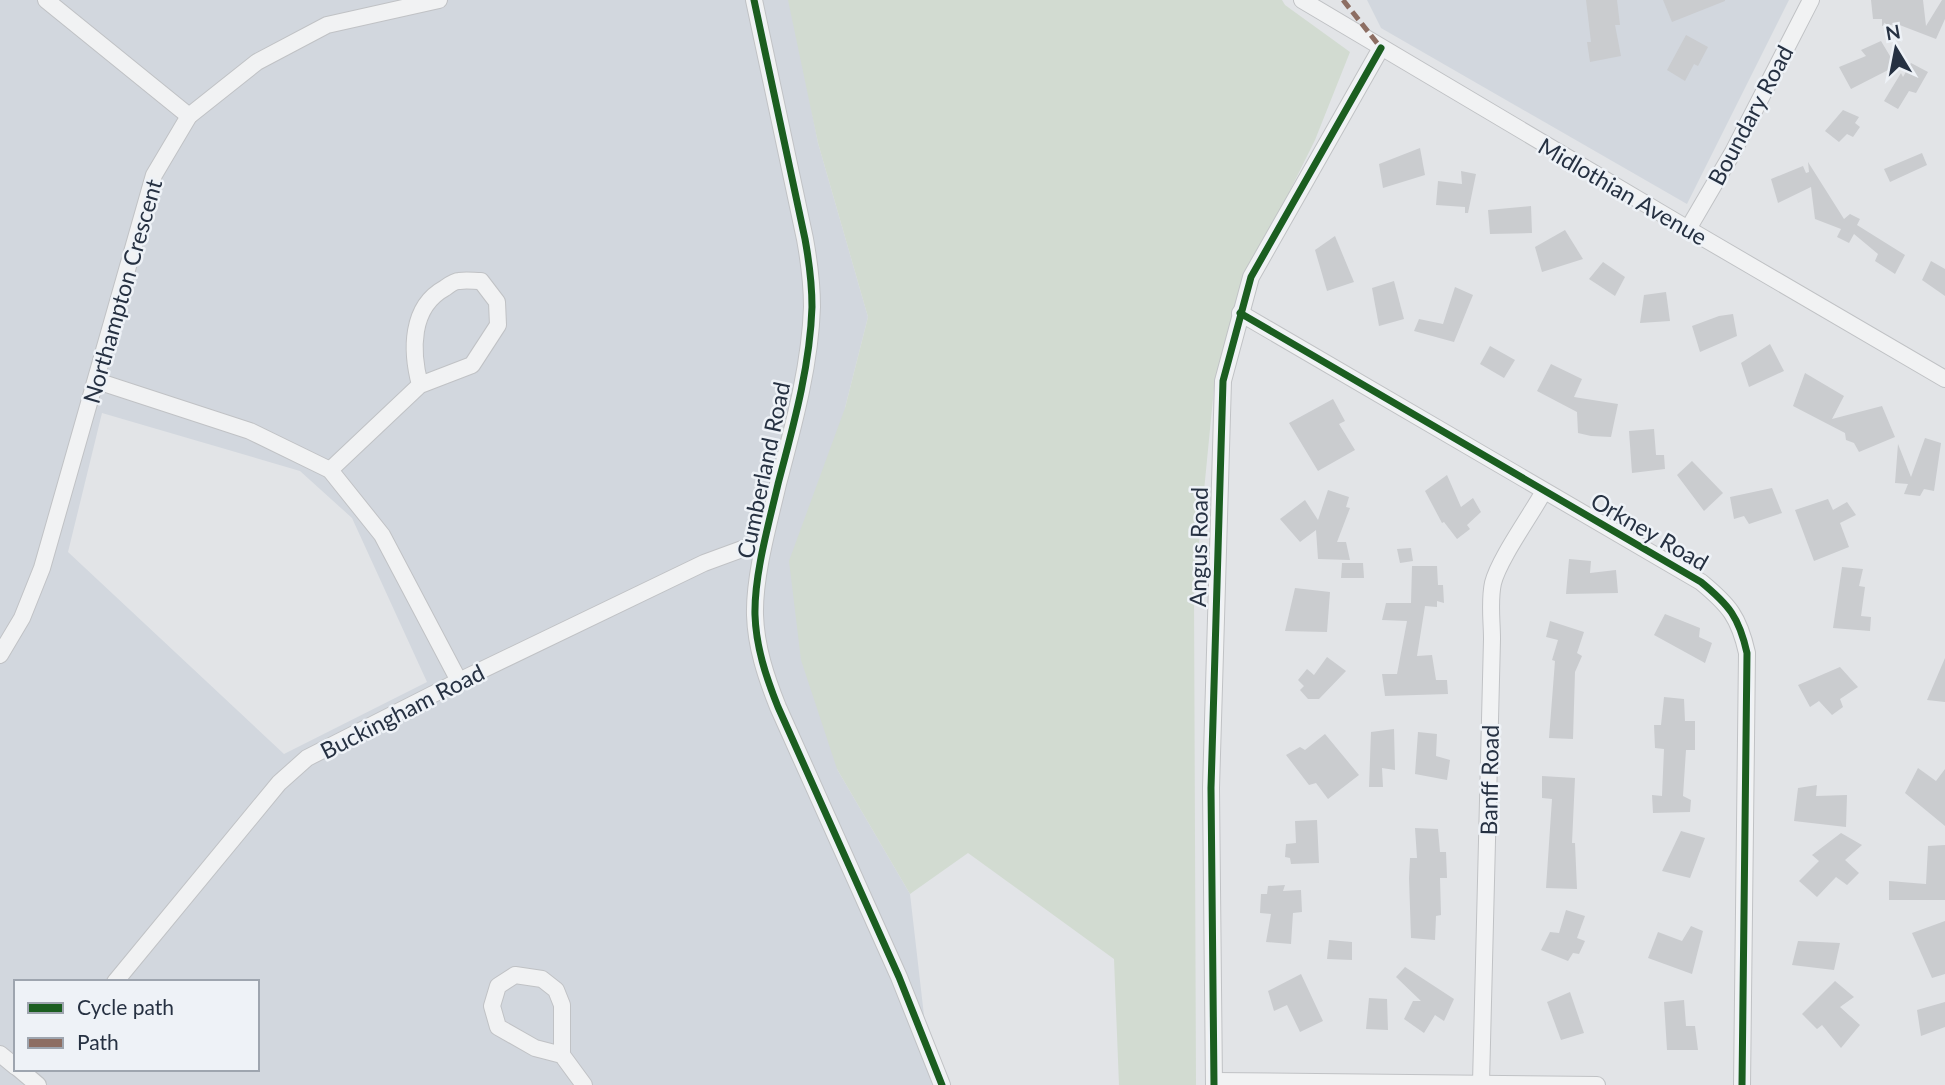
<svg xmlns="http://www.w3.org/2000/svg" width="1945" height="1085" font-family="Lato,sans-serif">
<rect width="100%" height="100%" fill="#e2e4e7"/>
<g fill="#d2d7de" fill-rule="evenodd">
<path d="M0 0H790L818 143 868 317 845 408 837 769 910 894 932 1085H0ZM102 413 300 471 352 518 427 682 284 754 68 552ZM16 982H257V1069H16Z"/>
<polygon points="1367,0 1789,0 1687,204 1381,28"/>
</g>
<polygon fill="#d2dbd1" points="788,0 1282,0 1285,5 1350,52 1315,140 1248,275 1214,388 1194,594 1196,1085 1119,1085 1114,959 968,853 910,894 837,769 801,660 789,561 845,408 868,317 818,143"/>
<g fill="#cacccf">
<polygon points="1586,0 1617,0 1620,25 1615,25 1621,56 1590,62 1587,42 1591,42"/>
<polygon points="1663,0 1725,0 1725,1 1672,22"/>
<polygon points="1871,0 1923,0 1926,26 1942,0 1945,0 1945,19 1936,39 1897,24 1882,26 1882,19 1873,19"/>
<polygon points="1686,35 1708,47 1698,66 1694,64 1685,81 1667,70"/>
<polygon points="1881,41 1896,66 1851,89 1839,67 1866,56 1861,50"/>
<polygon points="1911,63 1928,72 1916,93 1909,91 1898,109 1884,101 1901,73 1903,77"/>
<polygon points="1843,110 1859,117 1855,123 1860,127 1853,137 1847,134 1839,142 1825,131"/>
<polygon points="1420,148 1425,175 1383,188 1379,164"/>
<polygon points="1922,153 1927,165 1890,182 1884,169"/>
<polygon points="1808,162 1844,219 1850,214 1860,219 1857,225 1905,255 1895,274 1875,261 1878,254 1854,234 1849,243 1837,237 1841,229 1815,219 1811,187 1778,203 1771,179 1803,166 1806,173 1809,172"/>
<polygon points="1461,171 1476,174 1468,213 1465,213 1465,207 1436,205 1438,181 1462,184"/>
<polygon points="1531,206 1532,233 1490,234 1488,210"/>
<polygon points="1565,230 1583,259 1542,272 1535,247"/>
<polygon points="1335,236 1354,282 1327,291 1315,250"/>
<polygon points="1931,261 1945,269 1945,296 1922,280"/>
<polygon points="1603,262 1625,277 1615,296 1589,279"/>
<polygon points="1394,281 1404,319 1379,326 1372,288"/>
<polygon points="1455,287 1473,295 1454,342 1414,331 1419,319 1443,324"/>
<polygon points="1666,292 1670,321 1640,323 1644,295"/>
<polygon points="1733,314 1737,336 1700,352 1692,326 1719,316"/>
<polygon points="1770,344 1784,371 1749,387 1741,363"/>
<polygon points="1490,346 1515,360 1504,378 1480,364"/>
<polygon points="1551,364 1582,379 1574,397 1618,404 1611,437 1591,436 1578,433 1577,412 1537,391"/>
<polygon points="1805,373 1844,396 1832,419 1882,406 1895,437 1859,452 1854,443 1846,440 1845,433 1793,406"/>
<polygon points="1333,399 1345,421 1339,424 1355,450 1318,471 1289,423"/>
<polygon points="1654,429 1656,455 1664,455 1665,469 1632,473 1629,431"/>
<polygon points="1925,438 1941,443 1934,491 1924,489 1920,496 1904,494 1908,484 1895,483 1898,444 1911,477"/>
<polygon points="1692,461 1723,493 1704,511 1677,475"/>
<polygon points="1447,475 1461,507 1473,498 1481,512 1467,525 1470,529 1457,539 1444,522 1442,523 1425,491"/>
<polygon points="1772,488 1782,513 1749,524 1744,516 1734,519 1730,497"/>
<polygon points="1328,490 1349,497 1346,507 1350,508 1337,542 1346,542 1350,560 1318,559 1316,530 1300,542 1280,519 1305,500 1318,520"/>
<polygon points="1828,499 1833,510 1847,502 1856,515 1840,523 1849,547 1814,561 1795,510"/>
<polygon points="1411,548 1413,561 1400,563 1397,549"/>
<polygon points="1569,559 1591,561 1590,573 1616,570 1618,593 1566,594"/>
<polygon points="1342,563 1363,563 1364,578 1341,578"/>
<polygon points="1412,566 1437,566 1438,585 1443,585 1444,603 1437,601 1437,607 1425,606 1417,656 1432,655 1436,680 1447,680 1448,694 1385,696 1382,674 1397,674 1407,621 1382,620 1386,603 1411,603"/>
<polygon points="1842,567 1863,569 1859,586 1865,587 1861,616 1871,617 1870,631 1833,628"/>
<polygon points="1295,588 1330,592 1327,632 1285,631"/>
<polygon points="1665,614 1700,628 1699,637 1712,643 1705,663 1654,635"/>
<polygon points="1550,621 1584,632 1577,653 1582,656 1575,672 1573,739 1549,738 1555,661 1552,660 1558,640 1546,637"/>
<polygon points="1327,657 1346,671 1319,699 1308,699 1300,690 1304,686 1298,680 1307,669 1314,675"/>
<polygon points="1945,658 1945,702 1927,700"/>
<polygon points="1840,667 1858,687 1840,699 1843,707 1832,715 1819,701 1810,707 1798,685"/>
<polygon points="1664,697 1684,699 1685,721 1695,721 1695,750 1686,750 1683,796 1691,800 1690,812 1653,813 1652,795 1662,796 1664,749 1655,748 1654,725 1661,725"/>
<polygon points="1394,729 1395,770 1382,768 1383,787 1369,787 1371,732"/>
<polygon points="1418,732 1437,734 1436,756 1450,760 1447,780 1415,774"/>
<polygon points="1325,734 1359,775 1328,799 1316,783 1309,785 1286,755 1300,747 1305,750"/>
<polygon points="1918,768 1936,781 1945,769 1945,826 1905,793"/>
<polygon points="1542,776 1575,778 1572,843 1575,843 1577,889 1546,888 1552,799 1542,798"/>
<polygon points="1817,785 1816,796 1847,795 1846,827 1794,821 1798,788"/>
<polygon points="1317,820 1319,863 1291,864 1290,858 1285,857 1286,844 1296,843 1295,821"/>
<polygon points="1415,828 1438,829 1440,852 1446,852 1447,878 1440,878 1441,915 1436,916 1435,940 1411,938 1409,878 1410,858 1417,858"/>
<polygon points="1681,831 1705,838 1690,878 1662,871"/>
<polygon points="1841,833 1862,845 1845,860 1859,873 1847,885 1836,877 1817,897 1799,881 1819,861 1812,855"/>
<polygon points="1945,845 1945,900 1889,900 1889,881 1926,884 1928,846"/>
<polygon points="1285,885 1283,891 1301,890 1302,912 1293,913 1291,944 1266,942 1271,914 1260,913 1261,894 1267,894 1268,886"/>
<polygon points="1566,910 1585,916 1577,938 1585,941 1579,954 1573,953 1568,961 1541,950 1550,932 1559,933"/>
<polygon points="1945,921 1945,974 1932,978 1912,933"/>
<polygon points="1691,926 1703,931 1692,974 1648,958 1658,932 1682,941"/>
<polygon points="1329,940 1352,942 1352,960 1327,959"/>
<polygon points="1798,941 1840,943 1834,970 1792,965"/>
<polygon points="1405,967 1454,999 1444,1021 1435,1015 1424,1033 1404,1019 1413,1001 1421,1001 1396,977"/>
<polygon points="1301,974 1323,1021 1300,1032 1287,1005 1274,1011 1268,991"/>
<polygon points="1835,981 1854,997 1840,1007 1860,1025 1841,1048 1822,1025 1817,1029 1802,1014"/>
<polygon points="1570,992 1584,1033 1561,1040 1547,1002"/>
<polygon points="1369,998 1387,999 1388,1030 1366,1029"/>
<polygon points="1684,1000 1686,1026 1695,1026 1698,1050 1667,1050 1664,1002"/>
<polygon points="1945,1002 1945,1027 1921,1036 1917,1010"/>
</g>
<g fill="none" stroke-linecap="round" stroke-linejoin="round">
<defs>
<g id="street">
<polyline points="46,0 189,116"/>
<path d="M754 0 805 239C809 261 812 284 812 307 810 367 793 427 778 484 769 523 754 575 755 615 756 647 766 677 778 707L899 977 942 1085"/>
<polyline points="1302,0 1688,229 1945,379"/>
<polyline points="1688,229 1733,152 1811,0"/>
<path d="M1240 313 1701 582C1729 605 1739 617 1747 653L1742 1085"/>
<polyline points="97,381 250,431 330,470 382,535 459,681"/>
<path d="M330 470 420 385 472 365 498 325 497 302 481 281C474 281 466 280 459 281 455 281 449 285 445 288 410 307 411 351 420 385"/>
<polyline points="0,655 22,618 42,568 154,175 189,116 257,62 327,25 439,0"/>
<polyline points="115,982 279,783 307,758 459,681 704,563 764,541"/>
<polyline points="0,1054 16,1067"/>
<polyline points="562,1055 535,1048 498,1027 492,1006 498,986 515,975 542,979 556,990 562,1005 562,1055 584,1085"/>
<polyline points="19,1069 38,1085"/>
<polyline points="1214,1081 1597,1085"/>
<path d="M1481 1083 1492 639C1492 621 1489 601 1493 583 1499 559 1531 515 1544 491"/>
<polyline points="1214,1085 1211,788 1223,381 1251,277 1381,48"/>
</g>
</defs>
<use href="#street" stroke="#c0c2c5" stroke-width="18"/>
<use href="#street" stroke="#f1f2f3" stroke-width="16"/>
<polyline stroke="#8d6e63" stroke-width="5" stroke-dasharray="10 5" stroke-linecap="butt" points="1343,0 1381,48"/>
<defs>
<g id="cycleway">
<path d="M754 0 805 239C809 261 812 284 812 307 810 367 793 427 778 484 769 523 754 575 755 615 756 647 766 677 778 707L899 977 942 1085"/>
<path d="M1240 313 1701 582C1729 605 1739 617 1747 653L1742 1085"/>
<polyline points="1214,1085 1211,788 1223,381 1251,277 1381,48"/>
</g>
</defs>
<use href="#cycleway" stroke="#eef2f7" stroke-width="11"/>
<use href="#cycleway" stroke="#1b5e20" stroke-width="7"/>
</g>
<g text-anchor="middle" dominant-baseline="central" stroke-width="5" stroke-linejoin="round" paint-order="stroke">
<g font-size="23" fill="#263142" stroke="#eef2f7">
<text transform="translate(1750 115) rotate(-62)">Boundary Road</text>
<text transform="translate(1623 191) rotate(30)">Midlothian Avenue</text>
<text transform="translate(122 291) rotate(-74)">Northampton Crescent</text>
<text transform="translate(763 470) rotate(-78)">Cumberland Road</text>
<text transform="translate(1650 531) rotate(30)">Orkney Road</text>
<text transform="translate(1198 547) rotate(-89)">Angus Road</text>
<text transform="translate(402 711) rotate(-27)">Buckingham Road</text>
<text transform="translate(1489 780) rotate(-89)">Banff Road</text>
</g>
</g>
<rect x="14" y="980" width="245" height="91" fill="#eef2f7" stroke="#9ea5af" stroke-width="2"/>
<rect x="28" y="1003" width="35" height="10" fill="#1b5e20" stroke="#9ea5af" stroke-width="2"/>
<text x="77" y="1015" font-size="21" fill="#263142">Cycle path</text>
<rect x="28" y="1038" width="35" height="10" fill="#8d6e63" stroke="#9ea5af" stroke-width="2"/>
<text x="77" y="1050" font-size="21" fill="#263142">Path</text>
<g transform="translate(1896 49) rotate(350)" stroke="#eef2f7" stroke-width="5" paint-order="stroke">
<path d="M0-5L12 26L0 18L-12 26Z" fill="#263142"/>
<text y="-10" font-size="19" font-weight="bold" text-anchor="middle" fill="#263142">N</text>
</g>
</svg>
